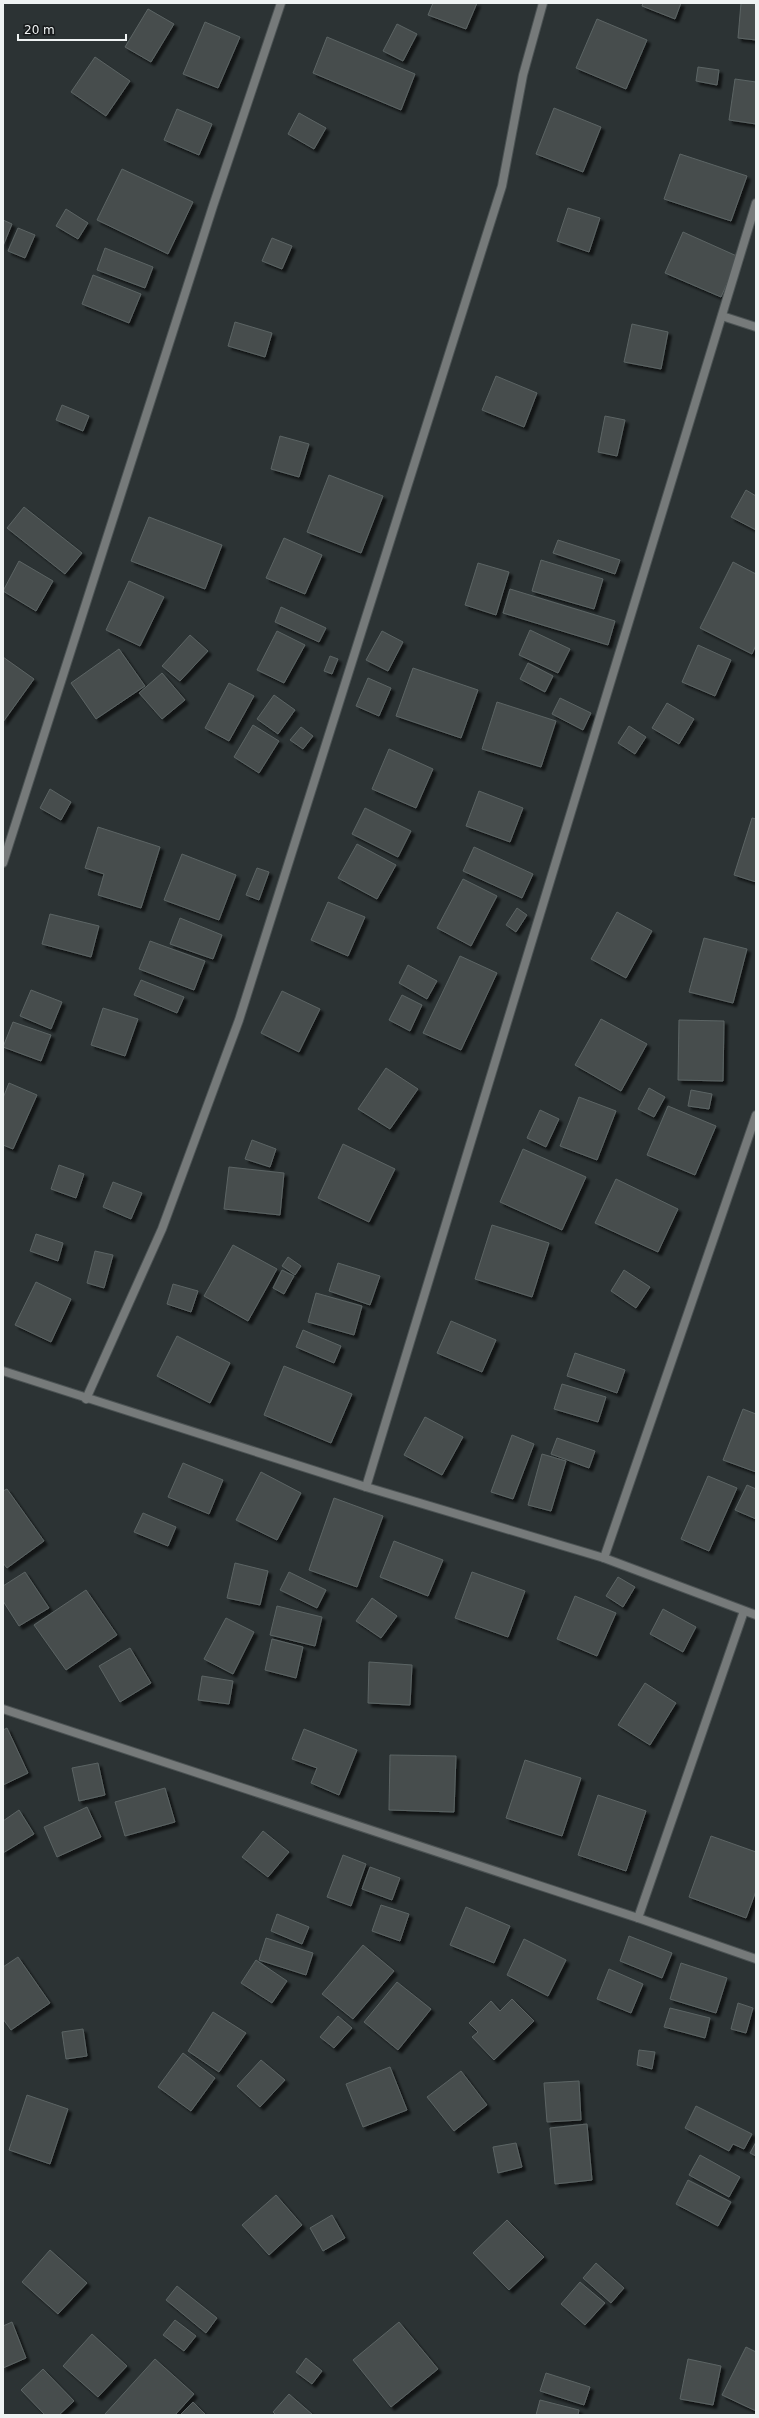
<svg xmlns="http://www.w3.org/2000/svg" width="759" height="2418" font-family="'DejaVu Sans',sans-serif">
<defs>
<filter id="shadow"><feDropShadow dx="3.5" dy="3.5" stdDeviation="1" flood-color="#0009"/></filter>
</defs>
<rect width="100%" height="100%" fill="#2c3334"/>
<g fill="#474e4e" stroke="#5c6464" filter="url(#shadow)">
<polygon points="433,3 477,3 466,29 428,15"/>
<polygon points="643,3 681,3 675,19 642,6"/>
<polygon points="741,3 756,3 756,40 738,38"/>
<polygon points="148,9 174,24 151,62 125,47"/>
<polygon points="597,19 647,40 626,89 576,68"/>
<polygon points="205,22 240,37 218,88 183,74"/>
<polygon points="397,24 417,34 403,61 383,51"/>
<polygon points="327,37 415,74 401,110 313,73"/>
<polygon points="95,57 130,81 106,116 71,92"/>
<polygon points="698,67 719,70 717,85 696,81"/>
<polygon points="735,79 756,82 756,124 729,120"/>
<polygon points="554,108 601,127 583,172 536,154"/>
<polygon points="177,109 212,124 199,155 164,140"/>
<polygon points="299,113 326,128 314,149 288,134"/>
<polygon points="680,154 747,176 731,221 664,199"/>
<polygon points="122,169 193,202 168,254 97,220"/>
<polygon points="568,208 600,218 589,252 557,241"/>
<polygon points="66,209 88,223 78,239 56,226"/>
<polygon points="3,220 12,224 3,246"/>
<polygon points="18,228 35,235 25,258 8,251"/>
<polygon points="683,232 739,257 721,297 665,273"/>
<polygon points="272,238 292,246 282,269 262,261"/>
<polygon points="105,248 153,267 145,288 97,270"/>
<polygon points="93,275 141,294 129,323 82,304"/>
<polygon points="235,322 272,333 265,357 228,346"/>
<polygon points="632,324 668,332 661,369 624,362"/>
<polygon points="496,376 537,393 524,427 482,410"/>
<polygon points="62,405 89,416 83,431 56,420"/>
<polygon points="605,416 625,420 617,456 598,452"/>
<polygon points="280,436 309,444 299,477 271,469"/>
<polygon points="329,475 383,496 361,553 307,532"/>
<polygon points="746,490 756,496 756,530 731,517"/>
<polygon points="24,507 82,553 65,574 7,528"/>
<polygon points="149,517 222,545 205,589 131,561"/>
<polygon points="284,538 322,555 305,594 266,578"/>
<polygon points="558,540 620,560 615,574 553,553"/>
<polygon points="541,560 603,579 594,609 532,591"/>
<polygon points="19,561 53,581 36,611 3,591"/>
<polygon points="733,562 756,574 756,645 752,654 700,628"/>
<polygon points="478,563 509,572 496,615 465,605"/>
<polygon points="129,581 164,597 140,646 106,630"/>
<polygon points="510,589 615,621 608,645 503,613"/>
<polygon points="281,607 326,628 319,642 275,622"/>
<polygon points="530,630 570,649 558,673 519,655"/>
<polygon points="277,631 305,645 284,683 257,670"/>
<polygon points="382,631 403,642 388,671 366,660"/>
<polygon points="190,635 208,651 180,681 162,666"/>
<polygon points="698,645 731,660 715,696 682,682"/>
<polygon points="119,649 145,686 96,719 71,683"/>
<polygon points="330,656 338,659 332,674 324,671"/>
<polygon points="3,657 34,679 3,722"/>
<polygon points="528,663 553,676 545,692 520,679"/>
<polygon points="413,668 478,690 461,738 396,716"/>
<polygon points="162,673 185,700 162,719 139,693"/>
<polygon points="368,678 391,688 379,716 356,706"/>
<polygon points="229,683 254,696 229,741 205,728"/>
<polygon points="274,695 295,710 278,734 257,719"/>
<polygon points="560,698 591,713 583,730 552,714"/>
<polygon points="497,702 556,721 541,767 482,749"/>
<polygon points="667,703 694,719 679,744 652,728"/>
<polygon points="253,725 279,741 259,773 234,757"/>
<polygon points="629,726 646,737 635,754 618,743"/>
<polygon points="301,727 313,736 303,749 290,740"/>
<polygon points="389,749 433,769 416,808 372,789"/>
<polygon points="50,789 71,802 61,820 40,808"/>
<polygon points="479,791 523,808 510,842 466,826"/>
<polygon points="365,808 411,831 398,857 352,834"/>
<polygon points="752,818 756,819 756,882 734,875"/>
<polygon points="98,827 160,847 141,908 98,895 104,874 85,868"/>
<polygon points="357,844 396,865 377,899 338,878"/>
<polygon points="474,847 533,874 522,898 463,871"/>
<polygon points="182,854 236,875 219,920 164,900"/>
<polygon points="257,868 269,872 259,900 246,895"/>
<polygon points="463,879 497,896 471,946 437,928"/>
<polygon points="328,902 365,917 348,956 311,940"/>
<polygon points="517,908 527,915 516,932 506,925"/>
<polygon points="617,912 652,931 626,978 591,959"/>
<polygon points="50,914 99,926 91,957 42,944"/>
<polygon points="180,918 222,935 213,959 170,944"/>
<polygon points="704,938 747,949 733,1003 689,992"/>
<polygon points="150,941 205,961 194,990 139,969"/>
<polygon points="460,956 497,973 461,1050 423,1033"/>
<polygon points="408,965 437,981 427,999 399,983"/>
<polygon points="141,980 184,997 177,1013 134,995"/>
<polygon points="31,990 62,1002 51,1029 20,1016"/>
<polygon points="282,991 320,1009 299,1052 261,1033"/>
<polygon points="402,995 422,1005 410,1031 389,1020"/>
<polygon points="103,1008 138,1019 125,1056 91,1045"/>
<polygon points="601,1019 647,1044 621,1091 575,1065"/>
<polygon points="679,1020 724,1021 723,1081 678,1080"/>
<polygon points="13,1022 51,1035 41,1061 3,1047"/>
<polygon points="386,1068 418,1089 390,1129 358,1109"/>
<polygon points="9,1083 37,1095 13,1149 3,1145 3,1098"/>
<polygon points="649,1088 665,1097 654,1117 638,1109"/>
<polygon points="691,1090 712,1094 709,1109 688,1106"/>
<polygon points="579,1097 616,1111 597,1160 560,1146"/>
<polygon points="668,1106 716,1126 695,1175 647,1155"/>
<polygon points="540,1110 559,1119 546,1147 527,1138"/>
<polygon points="252,1140 276,1149 270,1167 245,1159"/>
<polygon points="343,1144 395,1169 369,1222 318,1198"/>
<polygon points="523,1149 586,1177 562,1230 500,1202"/>
<polygon points="59,1165 84,1174 76,1198 51,1189"/>
<polygon points="229,1167 284,1173 280,1215 224,1209"/>
<polygon points="616,1179 678,1209 658,1252 595,1223"/>
<polygon points="113,1182 142,1193 131,1219 103,1207"/>
<polygon points="492,1225 549,1243 532,1297 475,1279"/>
<polygon points="36,1234 63,1243 58,1261 30,1251"/>
<polygon points="233,1245 277,1269 248,1321 204,1296"/>
<polygon points="95,1251 113,1255 104,1288 87,1283"/>
<polygon points="288,1257 301,1266 295,1275 282,1266"/>
<polygon points="338,1263 380,1276 370,1305 329,1291"/>
<polygon points="282,1270 294,1276 284,1294 273,1288"/>
<polygon points="624,1270 650,1287 636,1308 611,1291"/>
<polygon points="36,1282 71,1299 51,1342 15,1325"/>
<polygon points="173,1284 198,1291 191,1312 167,1304"/>
<polygon points="316,1293 362,1306 354,1335 308,1322"/>
<polygon points="451,1321 496,1340 482,1372 437,1353"/>
<polygon points="303,1330 341,1346 334,1363 296,1347"/>
<polygon points="177,1336 230,1363 210,1403 157,1376"/>
<polygon points="575,1353 625,1370 617,1393 567,1376"/>
<polygon points="284,1366 352,1394 331,1443 264,1415"/>
<polygon points="562,1384 606,1397 598,1422 554,1409"/>
<polygon points="743,1409 756,1414 756,1472 723,1460"/>
<polygon points="425,1417 463,1437 442,1475 404,1455"/>
<polygon points="512,1435 534,1444 513,1499 491,1492"/>
<polygon points="557,1438 595,1451 589,1468 551,1454"/>
<polygon points="542,1454 566,1461 551,1511 528,1505"/>
<polygon points="183,1463 223,1480 209,1514 168,1497"/>
<polygon points="261,1472 301,1493 277,1540 236,1520"/>
<polygon points="708,1476 737,1488 709,1551 681,1539"/>
<polygon points="747,1485 756,1489 756,1519 735,1510"/>
<polygon points="7,1489 44,1541 7,1568 3,1563 3,1491"/>
<polygon points="334,1498 383,1516 357,1587 309,1570"/>
<polygon points="143,1513 176,1527 168,1546 134,1532"/>
<polygon points="394,1541 443,1560 428,1596 380,1577"/>
<polygon points="235,1563 268,1571 260,1605 227,1598"/>
<polygon points="25,1572 49,1608 19,1626 3,1601 3,1586"/>
<polygon points="289,1572 326,1590 317,1608 280,1590"/>
<polygon points="472,1572 525,1591 508,1637 455,1618"/>
<polygon points="618,1577 635,1587 623,1607 606,1596"/>
<polygon points="86,1590 117,1635 66,1670 34,1625"/>
<polygon points="575,1596 616,1613 597,1656 557,1639"/>
<polygon points="372,1598 397,1616 381,1638 356,1621"/>
<polygon points="277,1606 322,1617 315,1646 270,1635"/>
<polygon points="663,1609 696,1627 683,1652 650,1634"/>
<polygon points="226,1618 254,1632 233,1674 204,1659"/>
<polygon points="272,1639 303,1647 296,1678 265,1670"/>
<polygon points="130,1648 151,1683 120,1702 99,1666"/>
<polygon points="369,1662 412,1665 410,1705 368,1703"/>
<polygon points="202,1676 233,1681 229,1704 198,1700"/>
<polygon points="645,1683 676,1703 650,1745 618,1725"/>
<polygon points="7,1728 28,1773 3,1785 3,1730"/>
<polygon points="304,1729 357,1750 339,1795 311,1783 317,1768 292,1759"/>
<polygon points="390,1755 456,1756 454,1812 389,1810"/>
<polygon points="525,1760 581,1778 562,1836 506,1818"/>
<polygon points="98,1763 105,1795 79,1801 72,1768"/>
<polygon points="165,1788 175,1822 125,1836 115,1802"/>
<polygon points="598,1795 646,1811 626,1871 578,1855"/>
<polygon points="87,1807 101,1837 57,1857 44,1827"/>
<polygon points="19,1810 34,1834 3,1853 3,1821"/>
<polygon points="263,1831 289,1852 268,1877 242,1857"/>
<polygon points="711,1836 756,1852 756,1891 746,1918 689,1897"/>
<polygon points="343,1855 366,1864 351,1906 327,1897"/>
<polygon points="370,1867 400,1878 392,1900 362,1889"/>
<polygon points="381,1905 409,1914 400,1941 372,1931"/>
<polygon points="466,1907 510,1926 494,1963 450,1945"/>
<polygon points="277,1914 309,1927 302,1944 271,1931"/>
<polygon points="629,1936 672,1953 662,1978 620,1961"/>
<polygon points="266,1938 313,1953 306,1975 259,1960"/>
<polygon points="524,1939 566,1960 548,1996 507,1975"/>
<polygon points="363,1945 394,1971 353,2019 322,1994"/>
<polygon points="18,1957 50,2003 11,2030 3,2019 3,1967"/>
<polygon points="256,1960 287,1981 272,2003 241,1983"/>
<polygon points="681,1963 727,1978 716,2013 670,1999"/>
<polygon points="609,1969 643,1984 631,2013 597,1999"/>
<polygon points="397,1982 431,2009 398,2050 364,2022"/>
<polygon points="512,1999 534,2021 494,2060 472,2037 478,2032 469,2023 491,2001 500,2011"/>
<polygon points="738,2003 753,2008 746,2033 731,2029"/>
<polygon points="670,2008 710,2018 705,2038 664,2027"/>
<polygon points="213,2012 246,2033 219,2072 188,2051"/>
<polygon points="338,2016 352,2028 334,2048 320,2037"/>
<polygon points="83,2029 87,2056 66,2059 62,2032"/>
<polygon points="639,2050 655,2052 652,2069 637,2065"/>
<polygon points="183,2053 215,2078 191,2111 158,2087"/>
<polygon points="261,2060 285,2080 260,2107 237,2086"/>
<polygon points="390,2067 407,2110 363,2127 346,2084"/>
<polygon points="461,2071 487,2105 454,2131 427,2097"/>
<polygon points="579,2081 581,2120 547,2122 544,2083"/>
<polygon points="27,2095 68,2109 50,2164 9,2150"/>
<polygon points="696,2106 752,2134 744,2149 733,2144 729,2151 685,2128"/>
<polygon points="587,2124 592,2180 555,2184 550,2128"/>
<polygon points="756,2142 756,2156 750,2153"/>
<polygon points="516,2143 522,2167 498,2173 493,2147"/>
<polygon points="700,2155 740,2177 729,2197 689,2175"/>
<polygon points="688,2180 731,2202 718,2226 676,2204"/>
<polygon points="276,2195 302,2225 269,2255 242,2225"/>
<polygon points="332,2215 345,2238 323,2251 310,2228"/>
<polygon points="507,2220 544,2257 509,2290 473,2253"/>
<polygon points="50,2250 87,2283 58,2314 22,2282"/>
<polygon points="596,2263 624,2288 611,2303 583,2278"/>
<polygon points="580,2282 605,2303 585,2325 561,2304"/>
<polygon points="177,2286 217,2318 206,2333 166,2300"/>
<polygon points="175,2320 196,2336 184,2351 163,2335"/>
<polygon points="12,2322 26,2358 3,2368 3,2326"/>
<polygon points="399,2322 438,2369 391,2407 353,2360"/>
<polygon points="92,2334 127,2366 98,2397 63,2366"/>
<polygon points="746,2347 756,2352 756,2411 722,2395"/>
<polygon points="306,2358 322,2371 312,2384 296,2372"/>
<polygon points="155,2359 194,2394 175,2415 106,2415 105,2414"/>
<polygon points="688,2359 721,2366 713,2405 680,2399"/>
<polygon points="43,2369 74,2401 59,2415 45,2415 21,2390"/>
<polygon points="546,2373 590,2387 584,2405 540,2391"/>
<polygon points="289,2394 313,2415 276,2415 273,2412"/>
<polygon points="540,2400 579,2410 578,2415 536,2415"/>
<polygon points="193,2402 206,2415 180,2415"/>
</g>
<g fill="none" stroke-linecap="round" stroke-linejoin="round">
<defs>
<g id="minor">
<polyline points="722,316 756,327"/>
<polyline points="3,863 213,206 281,3"/>
<polyline points="3,1371 366,1487 604,1558 756,1615"/>
<polyline points="86,1399 162,1229 239,1020 502,186 523,75 543,3"/>
<polyline points="366,1487 756,203"/>
<polyline points="604,1558 756,1115"/>
<polyline points="3,1709 638,1918 756,1959"/>
<polyline points="638,1918 744,1611"/>
</g>
</defs>
<use href="#minor" stroke="#4b5253" stroke-width="10"/>
<use href="#minor" stroke="#767a7a" stroke-width="8"/>
</g>
<rect width="759" height="2418" fill="none" stroke="#eff3f3" stroke-width="8"/>
<path d="M18 34v6h108v-6" fill="none" stroke="#eff3f3" stroke-width="2"/>
<text x="24" y="34" font-size="12" fill="#eff3f3" stroke="#171a1b" stroke-width="3" paint-order="stroke">20 m</text>
</svg>
